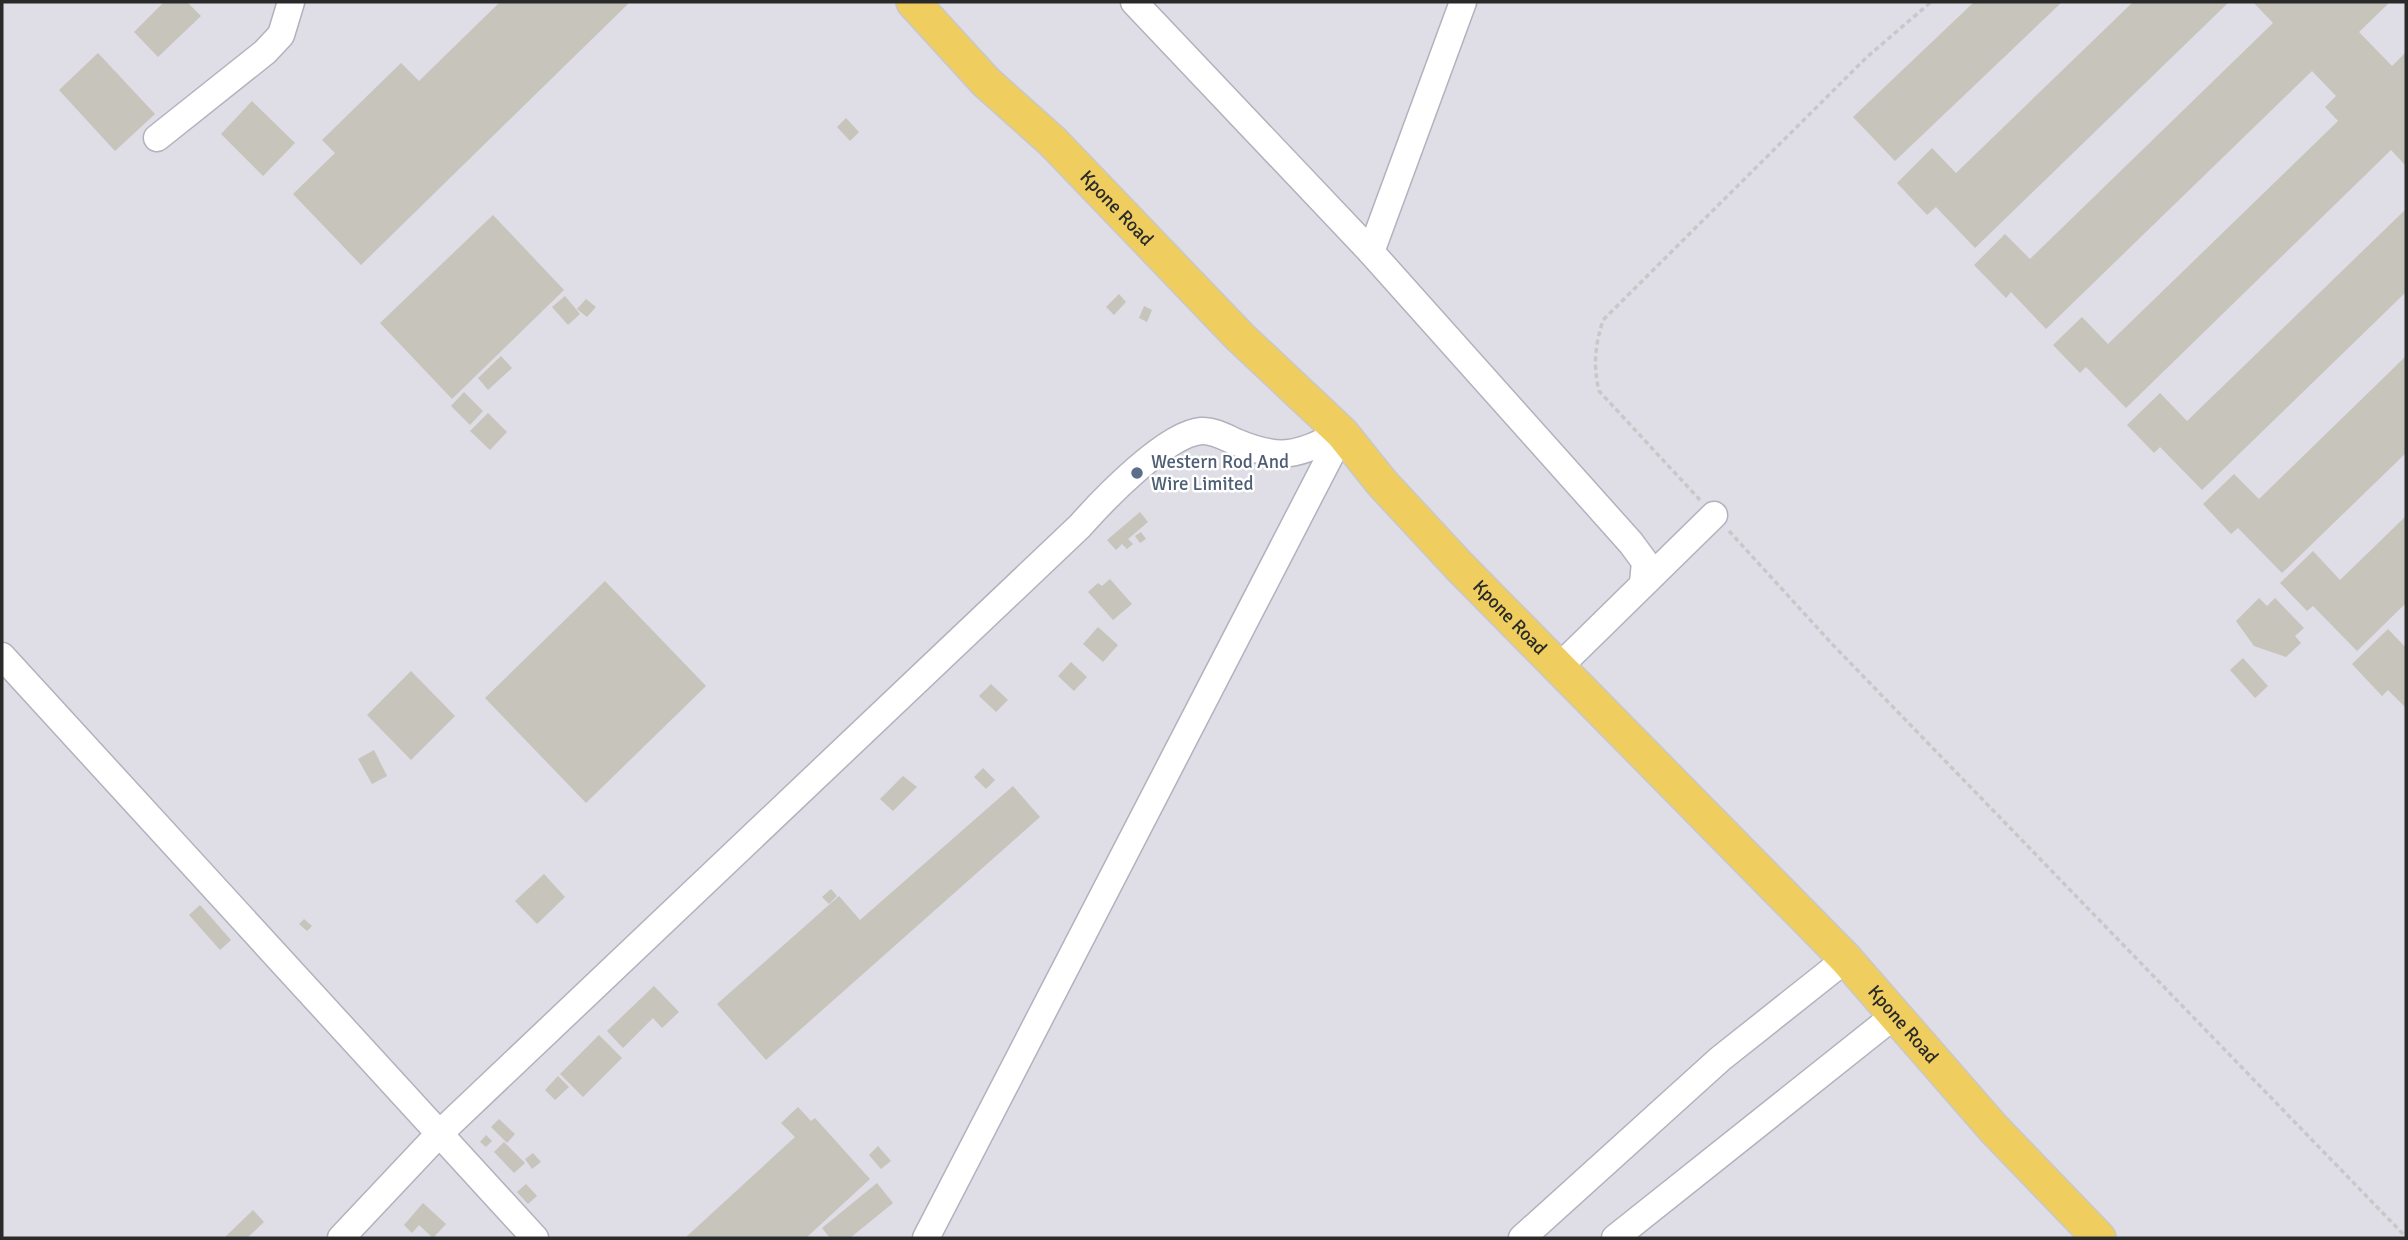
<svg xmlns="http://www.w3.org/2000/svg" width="2408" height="1240" font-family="Signika,sans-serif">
<rect width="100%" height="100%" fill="#ece6dd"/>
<rect fill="#dfdde5" x="2" y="2" width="2404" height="1236"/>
<g fill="#c7c4bb">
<polygon points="164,2 187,2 201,16 158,57 134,32"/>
<polygon points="500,2 630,2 361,265 293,194 335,153 322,140 401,63 419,81"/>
<polygon points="1974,2 2062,2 1895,161 1853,117"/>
<polygon points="2133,2 2229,2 1975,248 1936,207 1927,215 1897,183 1932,148 1956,173"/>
<polygon points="2253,2 2390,2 2359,32 2392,66 2406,52 2406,166 2391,150 2126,408 2086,367 2080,373 2053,345 2082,317 2108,344 2338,121 2325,107 2336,96 2312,71 2046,329 2011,292 2006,298 1974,265 2005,234 2030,259 2273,23"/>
<polygon points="98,53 155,114 115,151 59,90"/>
<polygon points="252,101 295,143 263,176 221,134"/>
<polygon points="846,118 859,132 850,141 837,127"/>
<polygon points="2406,209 2406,292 2202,490 2160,447 2154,453 2127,425 2160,393 2187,421"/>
<polygon points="493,215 564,290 452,399 380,323"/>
<polygon points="1119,294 1126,302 1114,315 1106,307"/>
<polygon points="565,296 580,314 568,325 552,307"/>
<polygon points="586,299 596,307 587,317 577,309"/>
<polygon points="1144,306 1152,310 1147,322 1139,318"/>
<polygon points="501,356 512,368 488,390 478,378"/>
<polygon points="2406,356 2406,453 2282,573 2238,528 2231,534 2203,504 2234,474 2259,499"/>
<polygon points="464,392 483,411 470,425 451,406"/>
<polygon points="488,413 507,432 490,450 470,431"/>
<polygon points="1140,512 1148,522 1128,539 1133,544 1127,549 1122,544 1116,550 1107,540"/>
<polygon points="2406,516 2406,603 2357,651 2313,606 2307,611 2280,583 2313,551 2340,580"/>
<polygon points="1141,532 1146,539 1140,543 1135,536"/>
<polygon points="1110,579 1132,604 1113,620 1088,592 1098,583 1102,586"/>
<polygon points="605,581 706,686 586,803 485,698"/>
<polygon points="2259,598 2267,606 2275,598 2304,628 2295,636 2301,643 2286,657 2254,646 2236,621"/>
<polygon points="1098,627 1118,645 1103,662 1083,644"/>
<polygon points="2388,629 2406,648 2406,708 2388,690 2382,696 2352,664"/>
<polygon points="2243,658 2268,686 2255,698 2230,670"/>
<polygon points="1071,662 1087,677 1074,691 1058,676"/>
<polygon points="411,671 455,716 411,760 367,715"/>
<polygon points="991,684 1008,700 996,712 979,696"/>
<polygon points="374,750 387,776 372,784 358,759"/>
<polygon points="983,768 995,780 986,789 974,777"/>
<polygon points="903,776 917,787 893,811 880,799"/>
<polygon points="1013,786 1040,817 766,1060 717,1004 839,896 860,920"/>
<polygon points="544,874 565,897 537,924 515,901"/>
<polygon points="831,889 837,896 829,904 822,897"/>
<polygon points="200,905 231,940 220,950 189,915"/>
<polygon points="304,919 312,926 307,931 299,924"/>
<polygon points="654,986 679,1012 662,1028 653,1018 623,1048 607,1031"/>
<polygon points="599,1035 622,1058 583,1097 560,1074"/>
<polygon points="558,1076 569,1087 555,1100 545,1090"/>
<polygon points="798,1107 811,1121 815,1118 870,1179 806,1238 685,1238 795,1137 781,1123"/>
<polygon points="499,1119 515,1134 507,1143 491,1127"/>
<polygon points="486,1135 492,1141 486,1147 480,1142"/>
<polygon points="504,1142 525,1163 514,1173 494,1152"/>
<polygon points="878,1146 891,1161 881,1169 869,1155"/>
<polygon points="533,1153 541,1162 532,1169 525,1159"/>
<polygon points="877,1183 893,1203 850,1238 830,1238 822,1228"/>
<polygon points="526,1184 537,1196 528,1204 517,1192"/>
<polygon points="423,1203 446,1224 433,1238 419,1225 412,1233 404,1225"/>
<polygon points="253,1210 264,1222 247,1238 224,1238"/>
</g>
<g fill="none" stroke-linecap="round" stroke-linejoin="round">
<defs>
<g id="minor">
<polyline points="1134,2 1371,252 1631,543 1645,562 1643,583"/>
<polyline points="157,138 265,52 281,35 291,2"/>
<polyline points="1371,252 1463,2"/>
<polyline points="2,656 535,1238"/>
<polyline points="1560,666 1714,515"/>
<path d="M341 1238 438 1135 1080 526C1103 500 1166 434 1201 431 1213 430 1225 437 1236 442 1283 462 1298 454 1342 433"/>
<polyline points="926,1238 1342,433"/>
<polyline points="1522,1238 1720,1059 1846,959"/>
<polyline points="1615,1238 1895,1015"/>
</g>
<g id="major">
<path id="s1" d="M913 2 986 82 1053 142 1240 337 1342 433 1382 483 1459 566 1846 959 1994 1129 2099 1238"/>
</g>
</defs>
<use href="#minor" stroke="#b0b3be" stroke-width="29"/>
<use href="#major" stroke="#c8c8c8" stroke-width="36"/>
<g stroke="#c8c8c8" stroke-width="3.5" stroke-dasharray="5 3.5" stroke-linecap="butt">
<path d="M1700 500 1599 391C1593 365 1595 346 1603 320L1867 57 1931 2"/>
<polyline points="1729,531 1833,645 2406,1237"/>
</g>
<use href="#minor" stroke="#fff" stroke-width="26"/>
<use href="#major" stroke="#efce5f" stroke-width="33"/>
</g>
<circle fill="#5c6f8a" stroke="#fff" stroke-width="2.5" cx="1137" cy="473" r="7"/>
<g text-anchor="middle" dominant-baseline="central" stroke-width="5" stroke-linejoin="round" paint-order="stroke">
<g font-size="19" fill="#2a2a2a" stroke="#fff">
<text stroke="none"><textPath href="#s1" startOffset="290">Kpone Road</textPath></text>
<text stroke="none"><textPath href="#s1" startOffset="858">Kpone Road</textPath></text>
<text stroke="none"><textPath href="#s1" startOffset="1424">Kpone Road</textPath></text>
</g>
<g font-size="19" fill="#4e5e75" stroke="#fff" text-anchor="start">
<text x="1151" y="462">Western Rod And<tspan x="1151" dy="22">Wire Limited</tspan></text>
</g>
</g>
<rect width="2408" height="1240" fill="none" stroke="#2a2a2a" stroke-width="7"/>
</svg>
